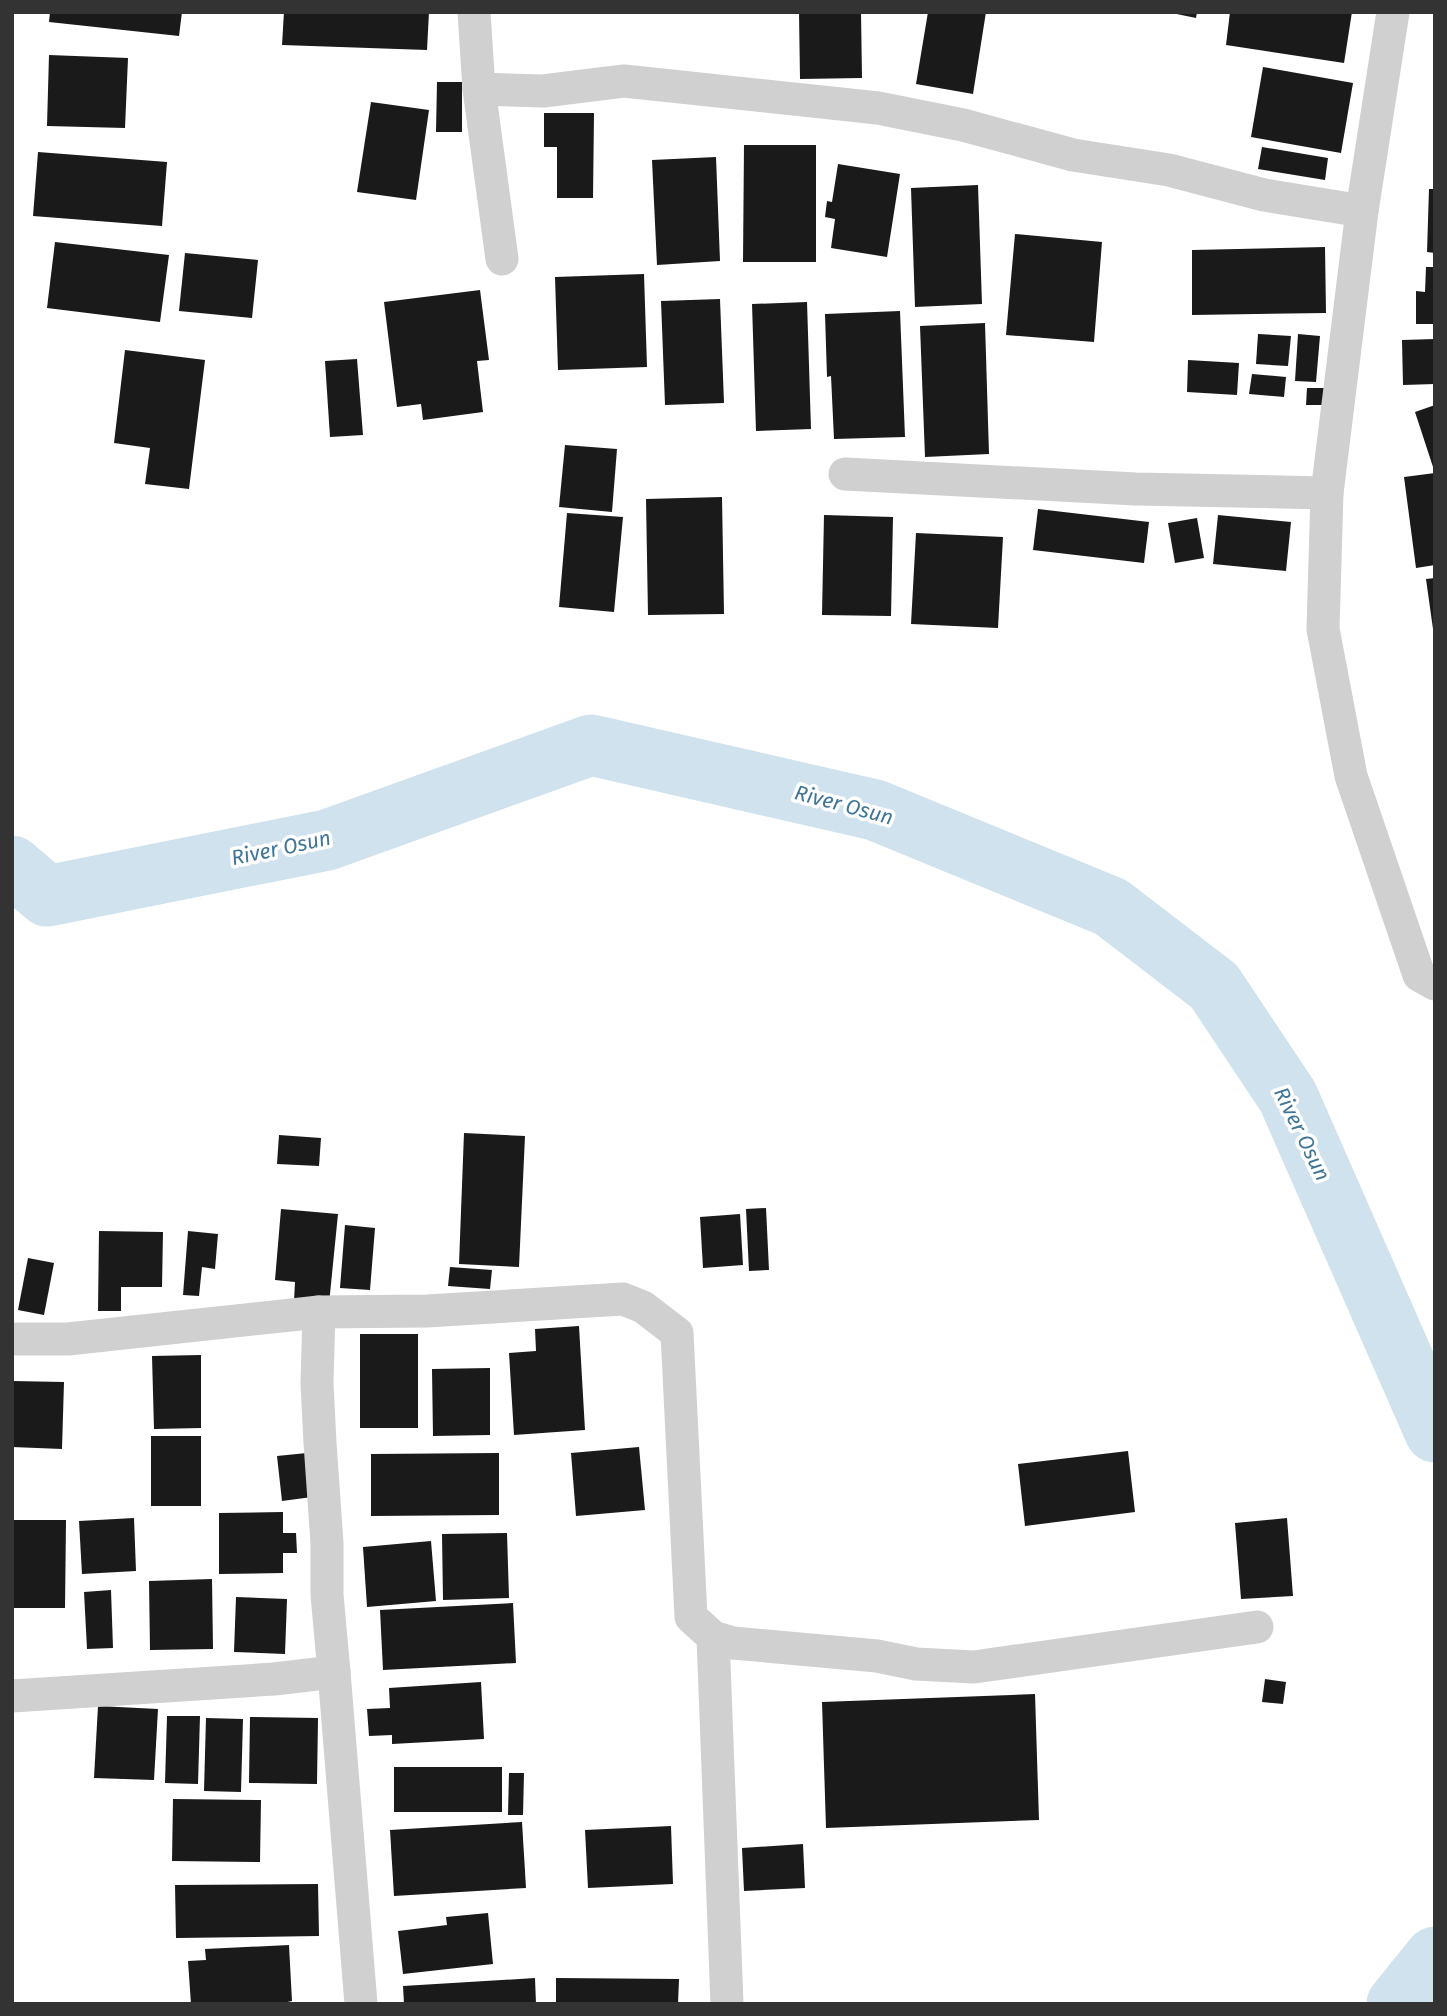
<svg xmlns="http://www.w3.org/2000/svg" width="1447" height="2016" font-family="'Fira Sans',sans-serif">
<rect width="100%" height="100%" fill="#fff"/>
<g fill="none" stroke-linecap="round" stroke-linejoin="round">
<g stroke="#cfe2ee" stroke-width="61">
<polyline points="12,866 47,896 327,840 591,745 875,810 1111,907 1214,986 1288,1097 1435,1432"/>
<polyline points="1397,2004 1435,1957"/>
</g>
</g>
<g fill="#1a1a1a">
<polygon points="50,12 182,12 179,36 49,22"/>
<polygon points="284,12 429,12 427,50 282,45"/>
<polygon points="799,12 861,12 862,78 800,79"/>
<polygon points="928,12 986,12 973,94 916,84"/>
<polygon points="1167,12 1197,12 1196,18"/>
<polygon points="1230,12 1352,12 1344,63 1226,45"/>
<polygon points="49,55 128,58 125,128 47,126"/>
<polygon points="1263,67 1353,83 1341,153 1251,137"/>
<polygon points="437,82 462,82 462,132 436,132"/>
<polygon points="371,102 429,110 416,200 357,192"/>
<polygon points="544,113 594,113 593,198 557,198 557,147 544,147"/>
<polygon points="744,145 816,145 816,262 743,262"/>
<polygon points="1262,147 1328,158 1325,180 1258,169"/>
<polygon points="38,152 167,162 162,226 33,216"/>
<polygon points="716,157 720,261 657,265 652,160"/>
<polygon points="838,164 900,174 887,257 831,248 835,219 825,217 827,201 832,202"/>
<polygon points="978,185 982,304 915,307 911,188"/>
<polygon points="1429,189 1435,189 1435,253 1427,252"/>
<polygon points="1015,234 1102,242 1094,342 1006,335"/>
<polygon points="55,242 169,255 160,322 47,308"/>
<polygon points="1325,247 1326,313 1192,315 1192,250"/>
<polygon points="185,253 258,260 252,318 179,311"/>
<polygon points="1426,267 1435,267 1435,324 1416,324 1416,291 1425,292"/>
<polygon points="644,274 647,367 558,370 555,277"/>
<polygon points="480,290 489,360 477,361 483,412 423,420 421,404 397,407 384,302"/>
<polygon points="720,299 724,403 665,405 661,301"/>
<polygon points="807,302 811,429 756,431 752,304"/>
<polygon points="900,311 905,437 834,439 831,376 827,377 825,314"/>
<polygon points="985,323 989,454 925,457 920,326"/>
<polygon points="1258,334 1291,336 1288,366 1256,364"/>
<polygon points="1298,334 1320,336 1316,382 1295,381"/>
<polygon points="1435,339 1435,384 1403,385 1402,340"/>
<polygon points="125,350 205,360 189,489 145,484 150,448 114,443"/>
<polygon points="357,359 363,435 330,437 325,361"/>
<polygon points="1188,360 1239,363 1237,395 1187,392"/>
<polygon points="1252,374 1286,377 1284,397 1249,394"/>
<polygon points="1307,388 1333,388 1332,405 1306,405"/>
<polygon points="1435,405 1435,470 1434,470 1415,412"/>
<polygon points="565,445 617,449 612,512 559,507"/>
<polygon points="1435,473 1435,565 1416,568 1404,477"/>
<polygon points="722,497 724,614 648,615 646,499"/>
<polygon points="1038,509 1149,522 1144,563 1033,550"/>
<polygon points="567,513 623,517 614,612 559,607"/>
<polygon points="824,515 893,517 891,616 822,615"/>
<polygon points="1218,515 1291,522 1286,571 1213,564"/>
<polygon points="1197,518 1204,558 1175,563 1168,523"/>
<polygon points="916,533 1003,537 998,628 911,624"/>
<polygon points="1435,578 1435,629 1433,629 1426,579"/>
<polygon points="464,1133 525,1136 519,1267 459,1264"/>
<polygon points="279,1135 321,1138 319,1166 277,1164"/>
<polygon points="766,1208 769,1270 749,1271 746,1209"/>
<polygon points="281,1209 338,1214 329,1304 294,1301 295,1282 275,1280"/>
<polygon points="740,1214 743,1265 703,1268 700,1217"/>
<polygon points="345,1225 375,1228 370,1290 340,1288"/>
<polygon points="99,1231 163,1232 162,1287 121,1287 121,1311 98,1311"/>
<polygon points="188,1231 218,1234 215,1269 202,1267 199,1296 183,1295"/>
<polygon points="28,1258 54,1263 44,1315 18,1310"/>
<polygon points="450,1267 492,1270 490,1289 448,1286"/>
<polygon points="579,1326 585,1430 514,1435 509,1353 536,1351 535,1329"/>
<rect x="360" y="1334" width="58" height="94"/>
<polygon points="201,1355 201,1428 154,1429 152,1356"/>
<polygon points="490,1368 490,1435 433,1436 432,1369"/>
<polygon points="12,1381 64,1382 62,1449 12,1447"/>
<rect x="151" y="1436" width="50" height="70"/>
<polygon points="639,1447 645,1510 576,1516 571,1453"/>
<polygon points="1128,1451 1135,1512 1025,1526 1018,1464"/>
<polygon points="307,1453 312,1497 282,1501 277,1456"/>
<polygon points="499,1453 499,1515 371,1516 371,1454"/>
<polygon points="283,1512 283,1533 296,1533 297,1553 283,1553 283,1573 219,1574 219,1513"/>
<polygon points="134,1518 136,1571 82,1574 79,1521"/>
<polygon points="1287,1518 1293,1596 1241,1599 1235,1523"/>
<polygon points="12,1520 66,1520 65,1608 12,1608"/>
<polygon points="507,1533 509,1598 443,1600 442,1534"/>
<polygon points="431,1541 436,1601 367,1607 363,1547"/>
<polygon points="212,1579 213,1649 150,1650 149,1581"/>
<polygon points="111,1590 113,1648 87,1649 84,1592"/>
<polygon points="236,1597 287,1599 285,1654 234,1652"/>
<polygon points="513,1603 516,1663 383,1670 380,1610"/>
<polygon points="1265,1679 1286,1682 1283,1704 1262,1702"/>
<polygon points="481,1682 484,1739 392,1744 392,1735 369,1736 367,1709 390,1708 389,1688"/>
<polygon points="1035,1694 1039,1820 826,1828 822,1702"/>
<polygon points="98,1706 158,1709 154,1780 94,1778"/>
<polygon points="167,1716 200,1716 198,1784 165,1783"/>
<polygon points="250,1717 318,1718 317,1784 249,1783"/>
<polygon points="206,1718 243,1719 241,1792 204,1791"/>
<rect x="394" y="1767" width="108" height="45"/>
<polygon points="509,1773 524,1773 523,1815 508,1815"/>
<polygon points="173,1799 261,1800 260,1862 172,1861"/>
<polygon points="522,1822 526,1888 394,1896 390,1830"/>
<polygon points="671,1826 673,1884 588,1888 585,1830"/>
<polygon points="803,1844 805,1888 744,1891 742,1848"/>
<polygon points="318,1884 319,1936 176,1938 175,1885"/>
<polygon points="488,1913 493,1964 403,1974 398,1931 447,1925 446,1917"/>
<polygon points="289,1945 292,2001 278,2004 191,2004 188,1961 206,1960 205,1949"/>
<polygon points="535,1978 536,2004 404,2004 403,1986"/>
<polygon points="556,1978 679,1979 678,2004 556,2004"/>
</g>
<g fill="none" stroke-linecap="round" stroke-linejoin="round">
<g stroke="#d0d0d0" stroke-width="33">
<polyline points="474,12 479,89 502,259"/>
<polyline points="1393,12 1362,211 1327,493 1323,629 1351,776 1419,975 1435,984"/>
<polyline points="479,89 543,91 624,81 878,108 963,125 1073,155 1169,170 1264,195 1362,211"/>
<polyline points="845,474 1136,489 1327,493"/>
<polyline points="12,1339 68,1339 319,1312 427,1311 623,1299 643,1307 677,1333 691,1617 713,1637 733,1643 877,1656 916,1664 974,1667 1257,1627"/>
<polyline points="713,1637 727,2004"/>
<polyline points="334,1672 361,2004"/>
<polyline points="12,1696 274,1679 334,1672 327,1595 327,1543 320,1443 317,1383 319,1312"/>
</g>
</g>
<g text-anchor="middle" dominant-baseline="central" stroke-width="7" stroke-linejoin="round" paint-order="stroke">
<g font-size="21" font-style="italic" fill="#3f7597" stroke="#fff">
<text transform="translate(844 805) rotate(15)">River Osun</text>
<text transform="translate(281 848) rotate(-12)">River Osun</text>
<text transform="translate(1302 1134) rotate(64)">River Osun</text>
</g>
</g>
<rect width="1447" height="2016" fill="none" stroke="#333333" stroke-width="28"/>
</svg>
